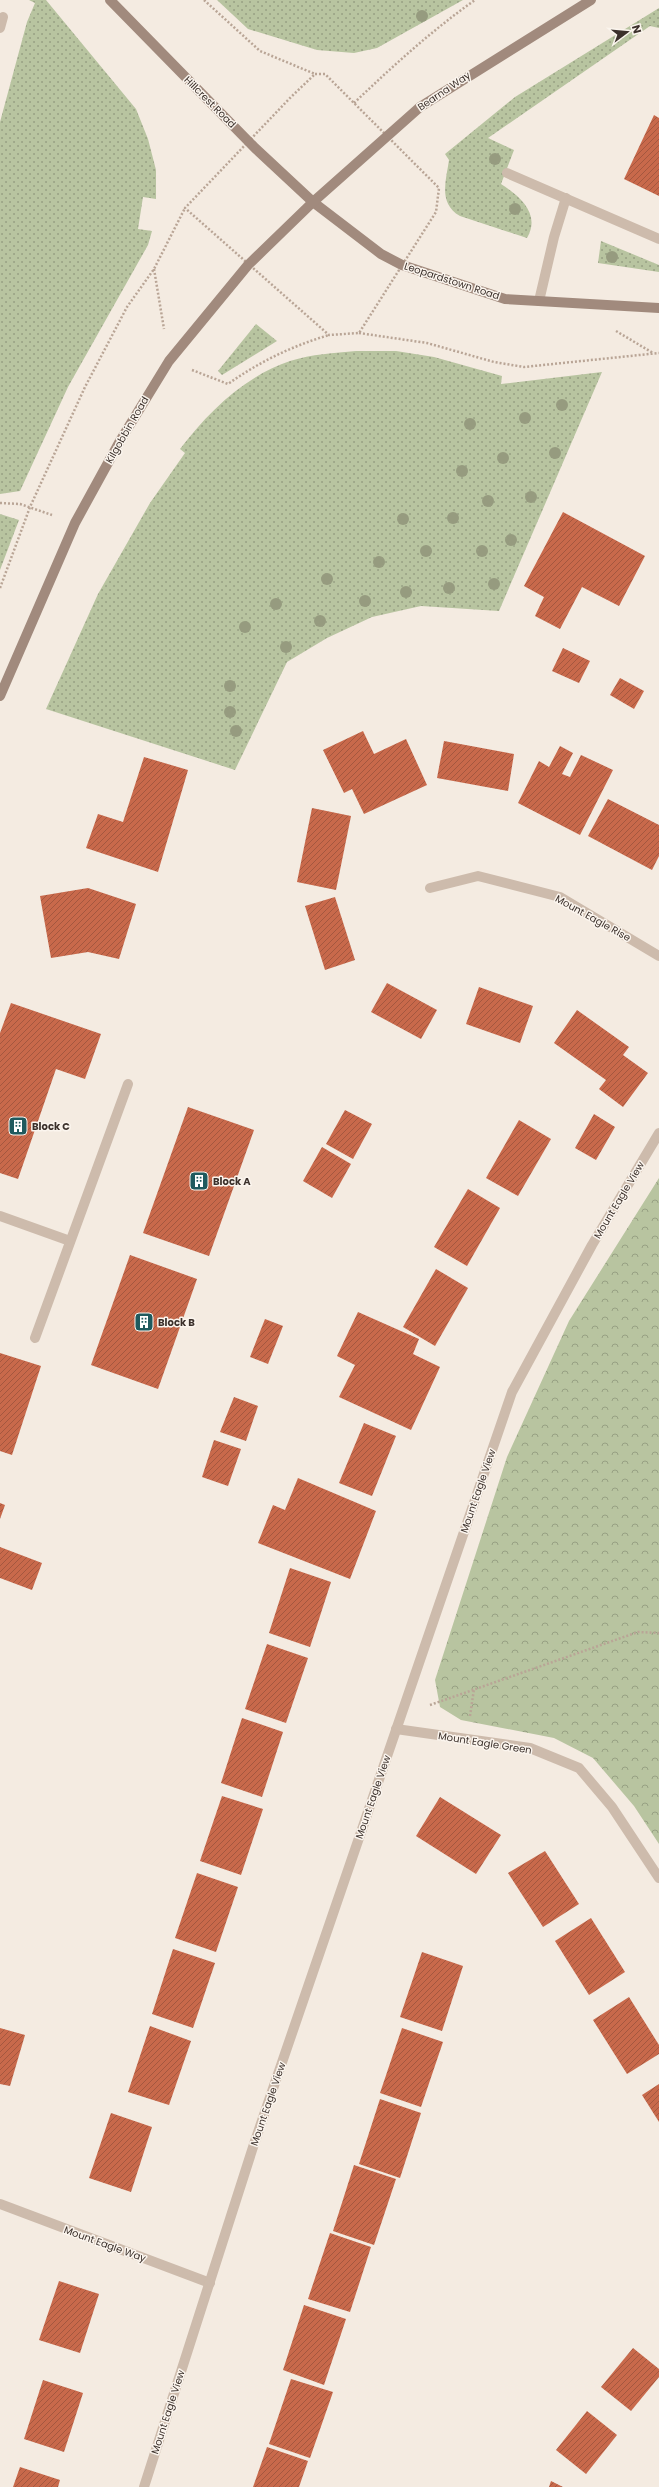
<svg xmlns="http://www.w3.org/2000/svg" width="659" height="2487" font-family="Poppins,sans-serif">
<defs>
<pattern id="grass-dots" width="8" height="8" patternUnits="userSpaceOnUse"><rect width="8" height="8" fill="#b8c4a0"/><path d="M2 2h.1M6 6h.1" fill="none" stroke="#97a083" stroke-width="1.8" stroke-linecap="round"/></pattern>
<pattern id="forest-crowns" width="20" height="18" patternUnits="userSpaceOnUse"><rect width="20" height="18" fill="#b8c4a0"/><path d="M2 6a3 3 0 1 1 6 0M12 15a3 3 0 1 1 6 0" fill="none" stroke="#97a083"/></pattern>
<pattern id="building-hatch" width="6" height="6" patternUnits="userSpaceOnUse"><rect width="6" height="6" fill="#c8694b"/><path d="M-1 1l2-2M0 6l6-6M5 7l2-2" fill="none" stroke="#a4573f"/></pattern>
</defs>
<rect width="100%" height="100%" fill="#f4ebe1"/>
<g fill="url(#grass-dots)">
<polygon points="29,0 46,0 136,109 148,139 156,170 156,199 143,197 138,229 152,231 148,245 68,387 20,491 0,494 0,122 27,22 35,3"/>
<polygon points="217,0 463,0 377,48 354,53 317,50 248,29"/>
<path d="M659 8V28L650 26 488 138 514 150 501 184C520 196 541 214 527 238L460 216C438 203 446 181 449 160L445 154 515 97Z"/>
<polygon points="601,241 659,265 659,272 598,263"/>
<polygon points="256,324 277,341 222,375 218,371"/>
<path d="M356 351H396L434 357 502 376 501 384 602 372 499 611 421 606 372 617 327 638 287 662 235 770 46 709 98 594 150 503 185 453 180 449C208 412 245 376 290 361 312 354 334 353 356 351Z"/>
<polygon points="0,514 19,520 0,570"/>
</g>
<polygon fill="url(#forest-crowns)" points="659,1178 659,1844 634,1806 593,1758 554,1738 461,1720 440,1707 435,1680 507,1457 569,1321"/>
<g fill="url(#building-hatch)">
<polygon points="654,115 659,118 659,196 624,179"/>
<polygon points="563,512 645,556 619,606 582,587 560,629 535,616 544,597 524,586"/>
<polygon points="563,648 590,661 579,683 552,671"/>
<polygon points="620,678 644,691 634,709 610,695"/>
<polygon points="363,731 374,754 406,739 427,785 364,814 352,789 344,793 323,750"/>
<polygon points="444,741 514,754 508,791 437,778"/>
<polygon points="560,746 573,753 562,774 570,777 581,755 613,770 580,835 518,803 539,761 549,767"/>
<polygon points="144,757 188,770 158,872 86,848 98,814 123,822"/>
<polygon points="608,799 659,825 659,856 652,870 588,836"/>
<polygon points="312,808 351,816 336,890 297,882"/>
<polygon points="88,888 136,904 119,959 88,952 51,958 40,896"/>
<polygon points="335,897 355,960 325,970 305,906"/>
<polygon points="387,983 437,1010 421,1039 371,1012"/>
<polygon points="479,987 533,1006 520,1043 466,1024"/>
<polygon points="11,1003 101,1034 85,1079 56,1069 18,1179 0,1173 0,1033"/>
<polygon points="577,1010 629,1047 623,1055 648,1073 623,1107 599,1089 606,1080 554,1043"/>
<polygon points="188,1107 254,1130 209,1256 143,1233"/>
<polygon points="345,1110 372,1124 353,1159 326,1144"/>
<polygon points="594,1114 615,1127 596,1160 575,1148"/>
<polygon points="519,1120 551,1139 518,1196 486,1178"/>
<polygon points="322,1147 351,1164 332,1198 303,1181"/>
<polygon points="468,1189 500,1208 467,1266 434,1247"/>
<polygon points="130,1255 197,1279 158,1389 91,1365"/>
<polygon points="436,1269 468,1288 435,1346 403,1327"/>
<polygon points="358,1312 419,1339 413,1354 440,1367 411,1430 339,1397 355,1365 337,1356"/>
<polygon points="265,1319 283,1326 268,1364 250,1357"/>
<polygon points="0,1353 41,1366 12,1455 0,1451"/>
<polygon points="234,1397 258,1406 246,1441 220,1432"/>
<polygon points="364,1423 396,1436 372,1496 339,1483"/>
<polygon points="214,1440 241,1449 228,1486 202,1477"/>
<polygon points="298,1478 376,1511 350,1579 258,1543 273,1505 285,1510"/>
<polygon points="0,1503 5,1505 0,1519"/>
<polygon points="0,1547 42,1563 32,1590 0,1578"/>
<polygon points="290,1568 331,1582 310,1647 269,1633"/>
<polygon points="267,1644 308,1658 286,1723 245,1709"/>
<polygon points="242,1718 283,1732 262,1797 221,1783"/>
<polygon points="222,1796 263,1809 241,1875 200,1861"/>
<polygon points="440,1797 501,1835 476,1874 416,1836"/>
<polygon points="545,1851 579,1904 543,1927 508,1873"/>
<polygon points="197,1873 238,1887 216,1952 175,1938"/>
<polygon points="591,1918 625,1972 589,1995 555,1941"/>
<polygon points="173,1949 215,1963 193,2028 152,2014"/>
<polygon points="422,1952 463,1966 442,2031 400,2017"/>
<polygon points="629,1997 659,2045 659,2054 627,2074 593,2020"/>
<polygon points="150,2026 191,2041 169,2105 128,2092"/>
<polygon points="0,2028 25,2035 10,2086 0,2084"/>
<polygon points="402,2028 443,2042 421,2107 380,2093"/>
<polygon points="659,2084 659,2122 642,2095"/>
<polygon points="380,2099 421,2113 400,2178 359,2164"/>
<polygon points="111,2113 152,2127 131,2192 89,2178"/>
<polygon points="354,2165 396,2179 374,2245 333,2231"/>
<polygon points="330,2233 371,2247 350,2312 308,2299"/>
<polygon points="59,2281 99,2294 80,2353 39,2340"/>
<polygon points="304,2305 346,2319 324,2385 283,2370"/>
<polygon points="633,2348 659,2369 659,2377 631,2411 601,2387"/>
<polygon points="291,2379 333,2392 310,2458 269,2444"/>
<polygon points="43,2380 83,2393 64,2452 24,2439"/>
<polygon points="587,2411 617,2435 586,2474 556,2450"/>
<polygon points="267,2447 308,2461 299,2487 253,2487"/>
<polygon points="20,2467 60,2480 58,2487 13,2487"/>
<polygon points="551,2481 563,2487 549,2487"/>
</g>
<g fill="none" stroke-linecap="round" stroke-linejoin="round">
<g stroke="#b9a596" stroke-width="2.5" stroke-dasharray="2 2" stroke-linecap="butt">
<polyline points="204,0 260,51 315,74"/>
<polygon points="315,74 325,74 439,188 436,212 359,333 329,335 185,208 290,98"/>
<path d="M354 103C393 66 431 31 475 0"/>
<polyline points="154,269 164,329"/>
<polyline points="616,331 653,353"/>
<polyline points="359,333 427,343 494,362 524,367 659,353"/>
<path d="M192 370 228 384C259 362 292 346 329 335"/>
<polyline points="0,503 20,504 52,515"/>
<polyline points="0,588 30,507 85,387 127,307 154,269 185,208"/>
<polyline points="430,1705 638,1632 659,1633"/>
<polyline points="470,1716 474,1689"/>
</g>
<g stroke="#cdbbac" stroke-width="10">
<polyline points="507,173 659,239"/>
<polyline points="539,301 554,237 566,198"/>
</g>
<g stroke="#cdbbac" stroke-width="10">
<polyline points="0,28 3,17"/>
<polyline points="430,888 478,876 560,897 659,956"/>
<polyline points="0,1216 70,1241"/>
<polyline points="35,1338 128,1084"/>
<polyline points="396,1729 530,1748 579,1768 612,1807 659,1878"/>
<polyline points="0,2204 210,2283"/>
<polyline points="144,2487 254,2144 512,1392 592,1245 659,1133"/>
</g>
<g stroke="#a18a7d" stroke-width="10">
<polyline points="110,0 255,148 313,202 381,254 402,265 505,299 659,308"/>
<polyline points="0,696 75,523 120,441 169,361 248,265 313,202 420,107 591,0"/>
</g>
</g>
<g fill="#969b7f">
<circle cx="422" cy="16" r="6"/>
<circle cx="495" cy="159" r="6"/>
<circle cx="515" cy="209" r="6"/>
<circle cx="612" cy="257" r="6"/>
<circle cx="562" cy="405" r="6"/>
<circle cx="525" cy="418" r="6"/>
<circle cx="470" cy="424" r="6"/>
<circle cx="555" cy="453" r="6"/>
<circle cx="503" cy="458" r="6"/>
<circle cx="462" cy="471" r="6"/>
<circle cx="531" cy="497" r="6"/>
<circle cx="488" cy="501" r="6"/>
<circle cx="453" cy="518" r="6"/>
<circle cx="403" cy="519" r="6"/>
<circle cx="511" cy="540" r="6"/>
<circle cx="426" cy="551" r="6"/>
<circle cx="482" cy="551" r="6"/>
<circle cx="379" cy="562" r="6"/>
<circle cx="327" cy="579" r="6"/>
<circle cx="494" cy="584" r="6"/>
<circle cx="449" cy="588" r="6"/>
<circle cx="406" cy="592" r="6"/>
<circle cx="365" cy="601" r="6"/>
<circle cx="276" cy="604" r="6"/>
<circle cx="320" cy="621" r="6"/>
<circle cx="245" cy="627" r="6"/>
<circle cx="286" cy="647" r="6"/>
<circle cx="230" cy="686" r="6"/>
<circle cx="230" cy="712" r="6"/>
<circle cx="236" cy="731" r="6"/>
</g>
<defs>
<symbol id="building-square" viewBox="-11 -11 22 22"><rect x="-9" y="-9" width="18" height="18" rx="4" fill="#1f5a5e" stroke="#fbf5ee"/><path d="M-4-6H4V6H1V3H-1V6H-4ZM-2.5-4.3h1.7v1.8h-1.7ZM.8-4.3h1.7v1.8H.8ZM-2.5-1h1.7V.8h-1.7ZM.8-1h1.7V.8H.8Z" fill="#fff"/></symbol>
</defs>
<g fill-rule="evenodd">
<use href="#building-square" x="7" y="1115" width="22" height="22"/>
<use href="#building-square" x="188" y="1170" width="22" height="22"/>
<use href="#building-square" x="133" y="1311" width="22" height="22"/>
</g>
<g text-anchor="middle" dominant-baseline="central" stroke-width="3" stroke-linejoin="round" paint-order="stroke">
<g font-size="10" fill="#3b302b" stroke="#fbf5ee">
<text transform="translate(444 91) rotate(-34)">Bearna Way</text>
<text transform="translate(210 102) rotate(45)">Hillcrest Road</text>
<text transform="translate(452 281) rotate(18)">Leopardstown Road</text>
<text transform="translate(127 430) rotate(-60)">Kilgobbin Road</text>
<text transform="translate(593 918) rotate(29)">Mount Eagle Rise</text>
<text transform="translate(619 1200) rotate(-59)">Mount Eagle View</text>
<text transform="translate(478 1491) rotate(-71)">Mount Eagle View</text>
<text transform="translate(485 1743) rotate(9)">Mount Eagle Green</text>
<text transform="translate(373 1797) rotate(-71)">Mount Eagle View</text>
<text transform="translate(268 2104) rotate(-71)">Mount Eagle View</text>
<text transform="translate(105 2244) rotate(20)">Mount Eagle Way</text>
<text transform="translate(168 2412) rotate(-72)">Mount Eagle View</text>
</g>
<g font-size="10" font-weight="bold" fill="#3b302b" stroke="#fbf5ee" text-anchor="start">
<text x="32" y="1126">Block C</text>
<text x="213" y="1181">Block A</text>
<text x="158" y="1322">Block B</text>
</g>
</g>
<g transform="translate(627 32) rotate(74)" stroke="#fbf5ee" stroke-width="3" paint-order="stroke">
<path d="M0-3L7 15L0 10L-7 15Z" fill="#3b302b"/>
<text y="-6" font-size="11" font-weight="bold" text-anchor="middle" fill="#3b302b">N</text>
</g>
</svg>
